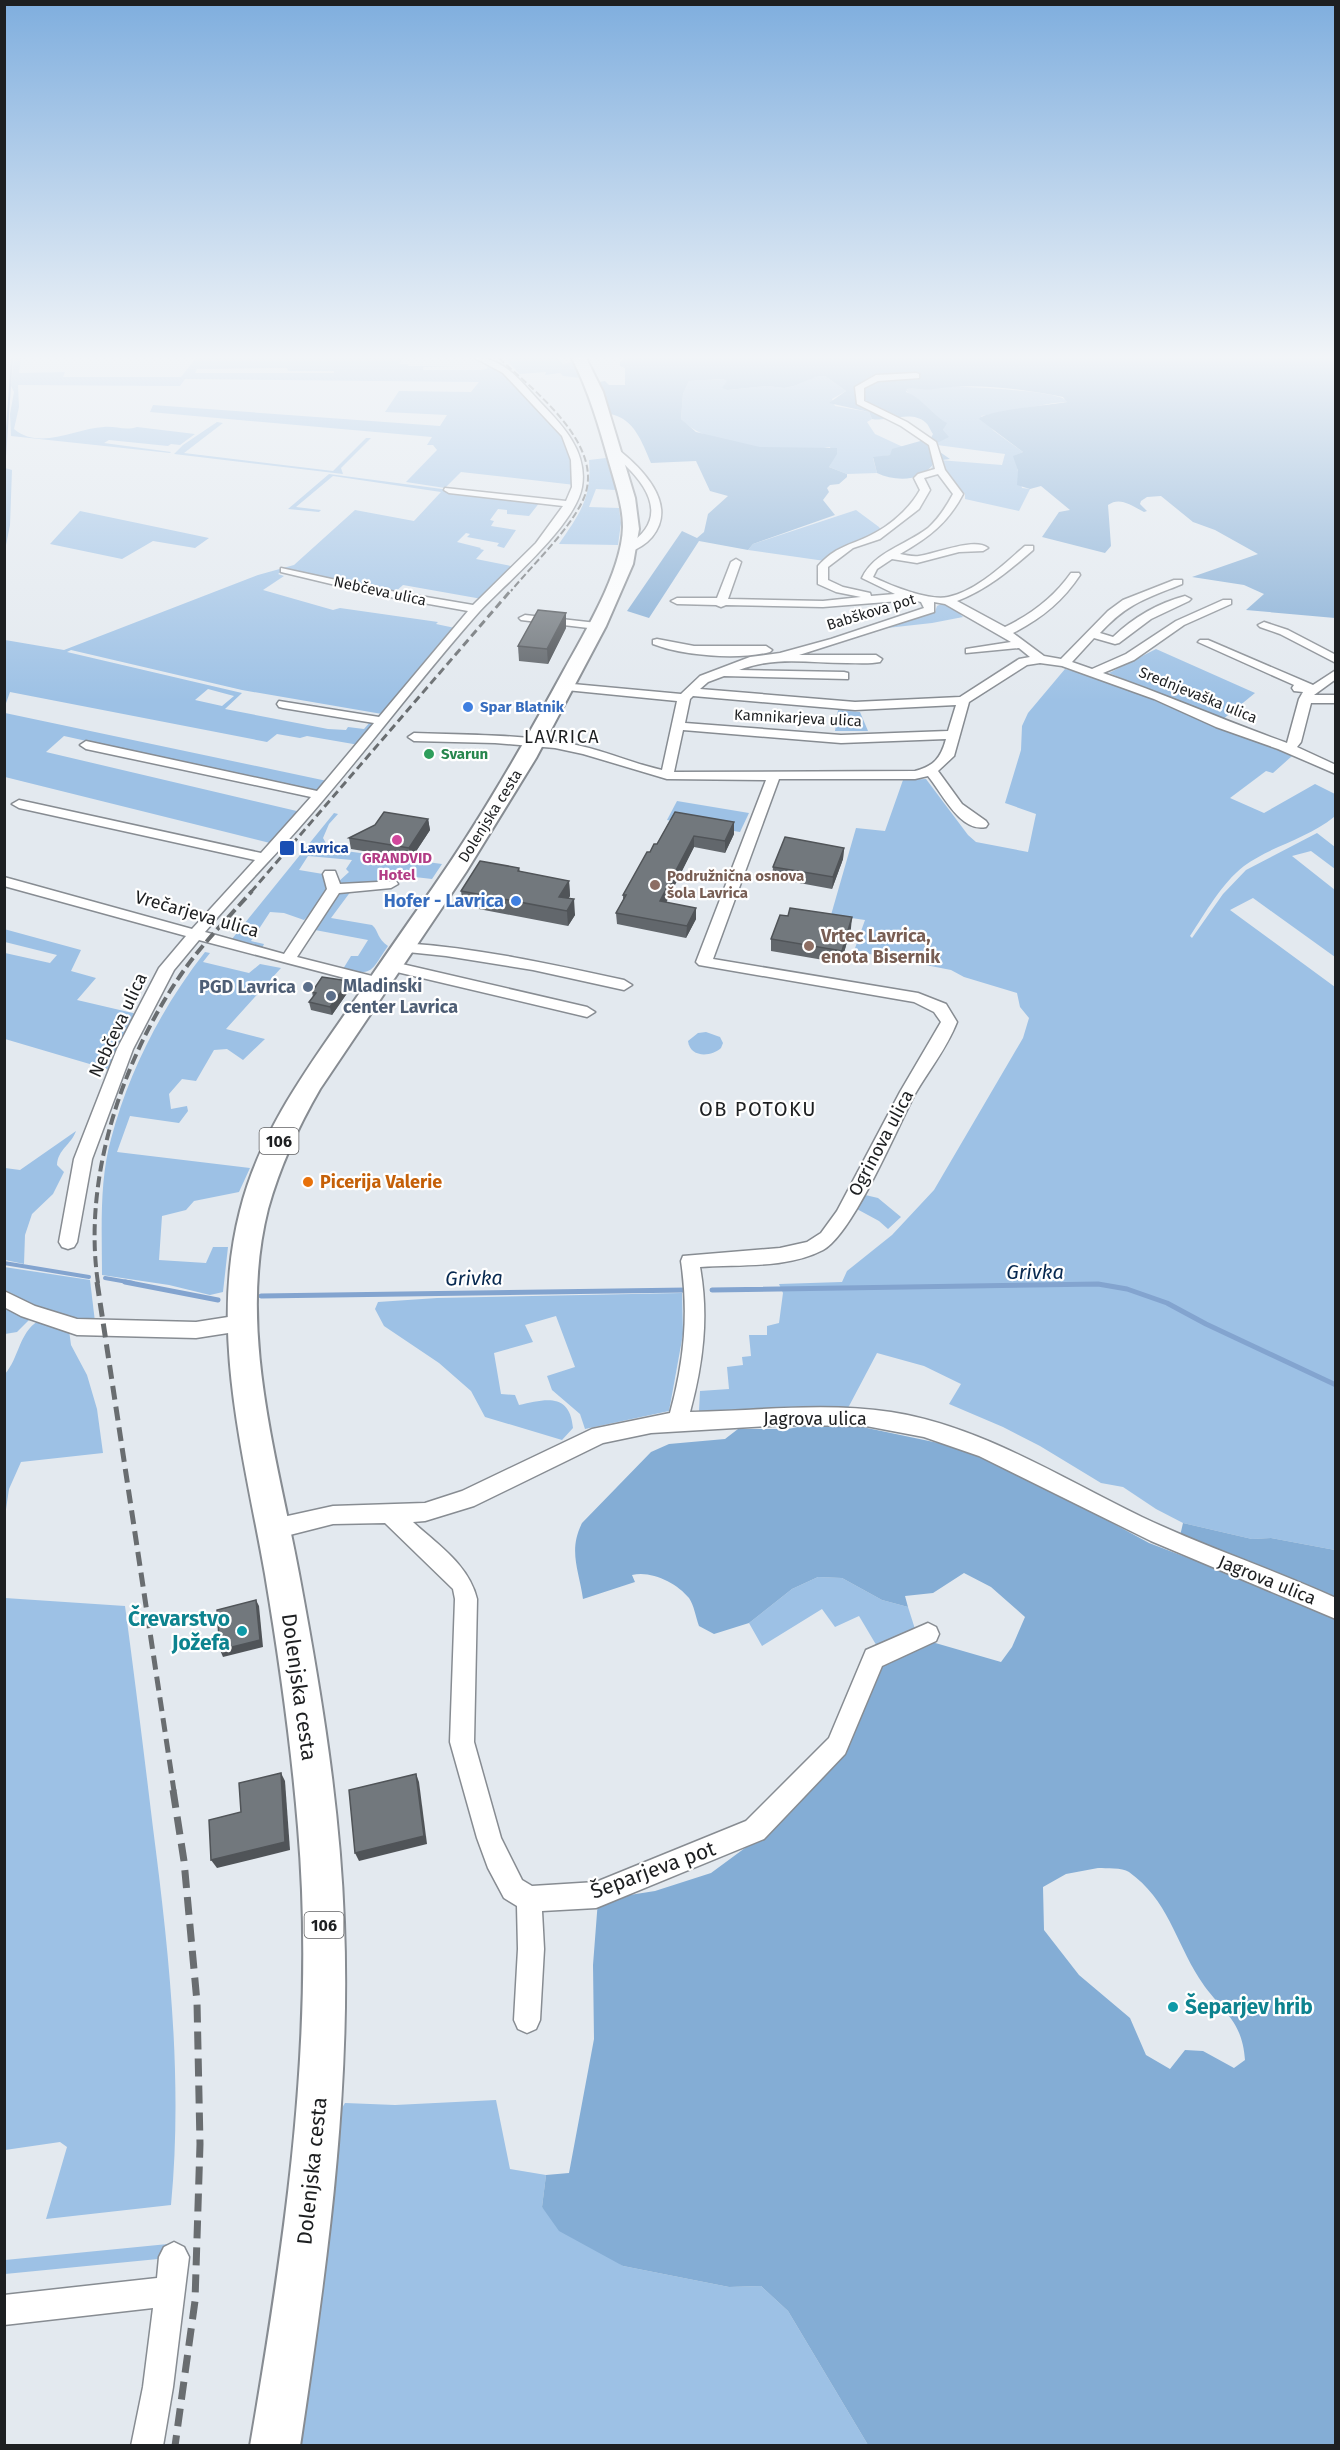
<svg xmlns="http://www.w3.org/2000/svg" width="1340" height="2450" font-family="'Fira Sans',sans-serif">
<rect width="100%" height="100%" fill="#e3e9ef"/>
<g fill="#9dc1e5" fill-rule="evenodd">
<path d="M14 358H21L19 373 65 372 63 377H181L196 358H430H404L399 364H408V366H461L423 367V370H481L487 369 488 365 503 371 565 438 569 447 575 485 461 472 445 488 406 482 437 450 433 445H427L432 437 150 412 153 405 440 426 447 415 385 412 399 391 471 392 479 382 185 379 180 386 18 385 19 407 14 429C40 451 76 428 104 427 116 426 125 431 137 427L195 434 180 445 171 444 168 446 109 440 104 443 171 452 170 453 11 436 10 414 14 392 11 386ZM287 368 288 371H334V373H195L197 369Z"/>
<polygon points="504,358 558,358 563,364 572,362 581,378 563,376 560,373 545,375 546,372 520,374"/>
<path d="M817 376H825L846 391 832 399 835 406 869 412 872 419 867 422 875 434 903 447 890 455 873 458 877 473 847 474 829 467 833 459 830 447C794 454 706 448 681 419L683 394 689 381 723 379 728 381V390L767 386 784 388 794 386Z"/>
<path d="M945 386C966 387 1053 390 1066 400L1067 402 1054 403 981 416 994 431 1023 452 1016 455 1015 459 1022 488 1030 489 1019 511 965 499V494L942 472 930 471 935 461 939 460 1002 465 1005 454 937 445 945 425C932 412 918 401 905 390 916 386 932 390 945 386Z"/>
<polygon points="217,422 223,423 184,453 333,471 366,438 371,438 341,468 343,474 174,454 183,445"/>
<path d="M606 458 616 490 596 489 589 507 619 508 621 523 618 545 559 544C580 513 592 498 589 460Z"/>
<polygon points="5,468 12,470 10,525 5,550"/>
<path d="M329 474 540 502 529 516 507 514V510L498 509 490 520 494 521 491 526 516 530 504 548 497 546 499 543 467 537 470 534 466 533 457 542 481 548 480 549 484 550 476 559 516 567 482 599 403 585 394 593 371 594 282 571 278 574 284 576 263 590 333 610 340 608 438 622 436 624 455 628 382 714 242 690 71 650 67 652 242 693 225 709 328 729 346 730 348 727 364 729 371 721 378 723 359 745 307 736 300 738 277 734 267 742 10 692 5 706V640L64 650 258 575 294 565 355 510 414 521 441 492 333 476 296 507 321 510 319 512 288 509ZM208 689 234 696 222 706 195 700Z"/>
<polygon points="856,510 879,527 882,532 825,561 748,550 753,544"/>
<polygon points="80,511 209,538 195,548 153,541 122,559 50,544"/>
<polygon points="948,601 963,617 932,623 887,628 935,612 937,606"/>
<polygon points="1156,649 1255,693 1222,720 1109,673"/>
<path d="M1065 669C1113 680 1157 702 1202 721 1232 734 1263 743 1292 756L1273 773 1266 771 1230 798 1264 813 1315 784 1335 794 1334 817C1307 839 1271 846 1244 866 1221 884 1206 912 1190 936L1192 938 1223 894 1246 870 1317 833 1335 847V869L1311 851 1292 856 1335 890V957L1253 898 1230 910 1335 987V1550L1271 1538 1252 1539 1183 1523 1156 1509 1123 1487 1101 1483 1040 1446 1003 1427 949 1404 961 1384 924 1366 877 1353 848 1408 713 1415 699 1411 700 1391 729 1389 727 1367 743 1365 742 1357 751 1356 749 1335H767V1326L779 1323 783 1293 779 1284 842 1282 847 1271 892 1235 934 1190 1023 1038 1029 1018 1020 1007 1017 993 964 977 951 970 854 951 865 920 831 915 856 828 885 831 903 780 926 779 968 835 976 842 1028 852 1036 814 1005 803 1021 750 1022 726 1028 713Z"/>
<polygon points="838,710 860,712 868,731 835,731"/>
<polygon points="5,713 327,781 317,792 64,736 46,752 301,812 274,844 5,777"/>
<polygon points="677,801 749,813 740,832 667,820"/>
<polygon points="334,813 338,814 329,824 323,838 327,845 338,850 442,864 432,879 406,876 402,881 341,884 337,883 349,872 346,869 352,860 308,856 299,870 323,874 328,889 318,907 304,920 284,913 270,912 251,941 264,944 262,948 232,939"/>
<path d="M354 887 331 918 372 925C379 931 377 939 388 946 371 970 374 977 343 969L351 956H358L368 940 315 930 333 893Z"/>
<polygon points="4,929 81,950 71,971 96,978 77,1000 137,1014 110,1070 5,1039 5,953 50,963 57,955 5,942"/>
<path d="M205 952 210 953 203 962 249 973 260 964 281 968 226 1029 265 1039 243 1060 227 1049 214 1050 196 1081 182 1079 169 1094 171 1109 187 1106 188 1111 179 1123 130 1116 117 1152 250 1168 239 1192 194 1201 186 1210 162 1216 159 1260 206 1263 213 1247H228L223 1292 210 1295 169 1285 102 1275C102 1231 99 1182 111 1139 129 1071 162 1007 205 952Z"/>
<path d="M706 1032 720 1037 723 1043 721 1048C711 1057 690 1058 688 1041L698 1033Z"/>
<path d="M76 1131C71 1145 58 1149 57 1165L64 1172 53 1194 32 1214 25 1235 24 1264 5 1260V1168L20 1170Z"/>
<polygon points="861,1194 878,1198 901,1217 888,1229 879,1221 855,1208"/>
<polygon points="4,1267 90,1280 95,1322 43,1310 5,1290"/>
<path d="M682 1293 683 1334 669 1411 585 1429 580 1414 552 1390 547 1376 575 1367 556 1316 525 1325 533 1342 494 1353 501 1394 515 1395 519 1405C545 1399 570 1392 573 1428L562 1440 485 1417 471 1391 439 1363 384 1326 375 1309 378 1302 437 1298Z"/>
<polygon points="4,1305 30,1319 17,1332 5,1334"/>
<path d="M38 1321 69 1330 71 1345 87 1375 97 1409 103 1453 21 1462 9 1489 5 1516V1374C19 1358 19 1333 38 1321Z"/>
<polygon points="818,1577 842,1578 882,1600 908,1607 915,1629 878,1648 859,1616 835,1627 822,1609 762,1646 749,1623 792,1589"/>
<path d="M5 1598 125 1606C135 1680 144 1754 153 1828 169 1952 183 2080 171 2205L46 2219 67 2147 60 2142 5 2150Z"/>
<polygon points="496,2100 510,2169 546,2175 542,2207 623,2266 729,2287 761,2286 788,2311 868,2445 297,2446 339,2113 345,2103 395,2105"/>
<polygon points="168,2244 158,2259 5,2274 5,2260"/>
</g>
<g fill="#84add5" fill-rule="evenodd">
<path d="M624 358H1335V618L1246 610 1264 594 1244 585 1192 577 1258 554 1215 530 1193 522 1161 496 1147 497 1141 501 1140 504 1147 511 1144 512C1132 506 1120 496 1108 505L1111 546 1105 553 1042 537 1059 512 1070 510 1041 486 1030 489 1017 485 1018 471 1013 456 1023 452 979 419C987 410 1052 405 1067 402L1063 397C1022 389 974 382 934 389 925 391 916 387 907 389L906 392C920 396 932 415 947 423L943 430 949 437 937 443V450L950 459 935 461C924 482 896 482 877 473L873 457 890 455 892 449 931 438 933 434C930 430 929 425 925 422 911 410 888 422 872 419L869 412 829 403 846 391 825 376H818L794 386 784 388 767 386 728 390 722 388 727 381 723 379 689 381 683 394 681 419 696 432 760 447 837 448V454L829 467 847 474V477L839 484 830 485 827 488 829 492 823 500 835 515 753 544 748 550 699 541 649 618 627 611 682 531 697 538 704 532 708 514 728 496 710 491 696 461 651 463C642 442 634 418 610 414L599 382 605 381 609 385H625V368L620 366V362Z"/>
<path d="M848 1424 948 1445 1019 1472 1149 1543 1298 1600 1335 1619V2445H868L788 2311 761 2286 729 2287 623 2266 559 2231 542 2207 546 2175 569 2173 594 2039 593 1965 598 1900 655 1891 711 1873 745 1848 790 1807 868 1681 888 1660 925 1640 1001 1662 1012 1647 1025 1617 991 1587 964 1573 933 1593 905 1596 908 1607 882 1600 842 1578 818 1577 792 1589 749 1623 714 1634 699 1626C696 1618 694 1605 689 1598 677 1583 651 1570 632 1575L635 1582 583 1599C579 1570 568 1551 582 1523L651 1452 669 1444 725 1439 738 1429H788L808 1425ZM1098 1868C1106 1869 1122 1867 1129 1872 1168 1900 1175 1940 1199 1978 1219 2010 1242 2017 1245 2060L1234 2068 1203 2051 1185 2050 1170 2069 1146 2055 1130 2018 1079 1975 1044 1930 1043 1887 1066 1874Z"/>
<polygon points="1183,1523 1252,1539 1271,1538 1335,1550 1335,1600 1308,1585 1180,1536"/>
</g>
<g fill="none" stroke-linecap="round" stroke-linejoin="round">
<polyline stroke="#83a4cf" stroke-width="2" points="4,470 12,358"/>
<g stroke="#83a4cf" stroke-width="4">
<polyline points="4,1263 89,1277"/>
<polyline points="105,1278 133,1283"/>
</g>
<g stroke="#83a4cf" stroke-width="5">
<polyline points="125,1282 218,1300"/>
<polyline points="712,1290 1098,1284 1127,1289 1167,1303 1206,1324 1336,1385"/>
<polyline points="261,1296 687,1290"/>
</g>
<defs>
<g id="street">
<path d="M475 358C503 356 522 383 540 402 562 425 588 451 582 487 575 526 506 583 479 612 417 682 361 758 299 828 268 863 235 896 205 932L284 954 327 889 323 874 325 871H335L340 884 396 881 398 884 391 888 339 893 297 957 384 979 387 982 379 987 199 940 174 970 133 1049 92 1159 77 1242 74 1247 68 1249 62 1247 59 1242 74 1159 117 1049 159 968 186 936 4 886V877L192 929 255 860 19 808 12 804 19 800 261 853 311 797 86 749 80 745 86 741 317 791 374 723 283 708 279 707 277 704 279 701 379 717 468 611 373 594 281 572V568L373 588 473 605 536 543 563 506 449 493 444 490 445 488 566 501 572 487 571 460 562 436 503 373Z"/>
<path d="M916 373 919 374V378L878 381 864 388V401L907 422 936 442 945 470 963 494C948 523 928 538 900 554 906 555 913 557 919 556 936 554 974 537 988 548L983 551 959 552 917 563 892 559 877 569 873 577C891 586 929 601 948 597 977 591 1004 564 1025 546H1033V550C1009 571 986 590 957 601L1005 627C1032 614 1054 597 1071 573H1079L1080 575C1063 601 1041 619 1013 633L1044 656 1061 659 1108 611 1123 600 1174 580H1182V584C1145 599 1128 603 1100 633L1113 637C1133 618 1158 603 1185 596L1191 599 1189 601 1151 619 1119 643 1115 644 1094 638 1072 662 1092 669 1126 654 1176 621 1223 600H1231V604L1184 625 1134 660 1103 673C1165 694 1225 721 1287 743L1299 699 1303 692 1294 691 1292 688 1294 685 1198 642 1200 640H1208L1313 685 1336 670V679L1314 695H1336V703H1311L1301 742 1297 747 1336 765V774L1278 749 1216 727 1154 699 1062 666 1040 663 1027 665 969 702 954 756 938 771 962 804 986 821 988 824 986 827C960 833 941 791 928 776L915 779H779L713 959 918 993 946 1004 957 1022C947 1048 929 1070 915 1094 897 1128 853 1234 823 1250 787 1269 739 1264 700 1267 709 1317 703 1364 690 1412 757 1411 824 1402 891 1412 981 1426 1061 1478 1142 1517 1205 1547 1272 1569 1336 1598V1619L1151 1541 979 1456 924 1437 866 1426 785 1425 651 1433 603 1443 474 1506 425 1521 413 1522C438 1545 469 1565 477 1599L474 1742 501 1838 522 1880 532 1886 596 1882 746 1821 829 1738 866 1650 928 1623 936 1627 939 1634 936 1641 882 1666 845 1754 764 1839 596 1908 542 1911 544 1949 540 2020 536 2029 527 2033 518 2029 514 2020 518 1949 517 1906 504 1898 488 1868 477 1838 450 1742 455 1599 453 1589 385 1523 333 1524 274 1539 266 1536 263 1529 266 1522 274 1519 333 1506 425 1503 462 1491 592 1429 670 1413C684 1362 689 1314 681 1261L683 1256 780 1248 807 1242 821 1233 837 1211 900 1092 941 1022 934 1012 914 1002 699 965 696 962 766 780 667 779 583 754 555 748 495 743 414 741 408 737 414 733C467 735 520 734 572 744 603 750 631 763 662 770L677 701 566 690 562 689V683L681 694 700 676 750 657 780 653 831 639 924 608 921 602 912 600 823 607 726 605 721 607 716 605 677 604 671 601 677 598H717L731 562 736 559 741 562 728 599 823 601 861 597 836 592 818 584V566C836 546 849 546 871 535 890 526 910 508 920 490L914 478 918 474 935 469 929 445 901 426 857 404 855 387 876 375ZM938 474 953 494C946 507 939 518 928 528 906 545 874 552 862 578L895 594 871 596 870 593 843 587 828 580V567L853 548 880 539 919 509 930 490 924 478ZM934 602 945 604 1011 642 966 649V653L1019 648 1030 657 1019 659 960 697 855 702 700 689 708 682 724 676 848 679V673L844 672 739 670C775 656 809 663 847 663 858 663 870 664 880 662L882 659 876 655H799L934 612ZM693 696 855 710 956 705 948 731 841 735 685 723 690 699ZM683 730 841 743 946 739C941 758 934 766 915 771L674 772Z"/>
<path d="M609 447H615C641 467 679 504 652 537 646 544 638 549 629 552L624 549 625 547C676 517 643 478 609 451Z"/>
<polygon points="525,615 597,623 603,626 597,629 521,620 519,618"/>
<polygon points="1264,622 1288,630 1336,655 1336,663 1280,634 1260,627 1258,625"/>
<path d="M657 639 694 646H766L772 650 770 652C738 660 684 656 653 644V640Z"/>
<path d="M403 943C478 948 551 964 624 980L632 985 624 990 533 970 446 956 398 951 396 948 398 945Z"/>
<polygon points="389,961 587,1007 595,1012 587,1017 384,969 381,966"/>
<polygon points="4,1291 35,1306 77,1319 196,1322 241,1315 248,1318 251,1323 248,1328 241,1331 196,1338 77,1335 21,1316 4,1307"/>
<polygon points="174,2242 184,2247 189,2257 173,2387 163,2446 131,2446 143,2387 153,2308 4,2325 4,2295 157,2278 159,2257 164,2247"/>
</g>
<path id="primary" d="M572 358H586L603 392 635 498 639 529 633 564 606 626 536 758 466 872 320 1089C298 1127 280 1166 268 1209 237 1331 278 1459 300 1579 321 1692 340 1807 344 1922 351 2098 326 2272 300 2446H250C285 2241 316 2036 298 1827 291 1742 279 1658 265 1574 244 1455 209 1332 240 1211 258 1138 301 1077 343 1017 373 974 402 931 432 889 481 819 523 745 564 670 585 632 622 571 623 527 623 506 615 483 609 462 599 426 589 392 572 358Z"/>
</defs>
<use href="#street" stroke="#878c92" stroke-width="3"/>
<use href="#primary" stroke="#878c92" stroke-width="4"/>
<use href="#street" fill="#fff" fill-rule="evenodd"/>
<use href="#primary" fill="#fff" fill-rule="evenodd"/>
<path stroke="#696d70" stroke-width="2" stroke-dasharray="7 3" stroke-linecap="butt" d="M499 358C533 390 608 446 583 500 568 532 533 564 511 591"/>
<polyline stroke="#696d70" stroke-width="3" stroke-dasharray="8 4.5" stroke-linecap="butt" points="251,892 512,589"/>
<path stroke="#696d70" stroke-width="4" stroke-dasharray="11 5" stroke-linecap="butt" d="M98 1283C82 1177 124 1053 187 966 206 940 230 916 252 891"/>
<polyline stroke="#696d70" stroke-width="5" stroke-dasharray="14 7" stroke-linecap="butt" points="97,1282 174,1791"/>
<polyline stroke="#696d70" stroke-width="7" stroke-dasharray="18 9" stroke-linecap="butt" points="173,1790 184,1861 197,2002 200,2144 195,2301 175,2446"/>
</g>
<g fill="#62676c">
<polygon points="566,628 548,664 519,661 518,646"/>
<polygon points="675,812 734,834 725,853 694,847 666,902 696,919 686,938 617,924 616,913 623,900 623,895 650,852 657,844"/>
<polygon points="428,819 430,830 411,859 351,849 349,838"/>
<polygon points="844,848 843,859 832,889 772,878 773,867"/>
<polygon points="519,868 520,872 569,881 570,896 568,898 575,915 568,926 463,906 461,891"/>
<polygon points="851,928 841,963 771,951 771,939"/>
<polygon points="350,989 332,1015 311,1010 309,1002 313,997 312,992"/>
</g>
<g fill="#505458">
<polygon points="566,613 566,628 548,664 547,649"/>
<polygon points="428,819 430,830 411,859 409,848"/>
<polygon points="734,822 734,834 725,853 725,841"/>
<polygon points="694,836 694,847 661,913 660,901"/>
<polygon points="844,848 843,859 832,889 833,877"/>
<polygon points="569,881 570,896 562,910 559,897"/>
<polygon points="574,899 575,915 568,926 567,911"/>
<polygon points="696,908 696,919 686,938 687,926"/>
<polygon points="852,917 851,928 841,963 842,951"/>
<polygon points="349,981 350,989 332,1015 330,1007"/>
<polygon points="256,1600 259,1606 263,1647 223,1657 220,1650"/>
<polygon points="281,1773 285,1781 290,1850 217,1868 211,1860"/>
<polygon points="416,1774 419,1782 427,1844 359,1861 355,1853"/>
</g>
<g fill="#72787d" stroke="#505458" stroke-width="1.5">
<polygon points="538,610 566,613 547,649 518,646"/>
<polygon points="384,812 428,819 409,848 349,838 375,825"/>
<polygon points="675,812 734,822 725,841 694,836 660,901 696,908 687,926 616,913 626,895 623,895 647,852 650,852 654,844 657,844"/>
<polygon points="785,837 844,848 833,877 773,867"/>
<polygon points="480,861 519,868 518,871 569,881 559,897 574,899 567,911 461,891"/>
<polygon points="790,908 852,917 842,951 771,939 780,915 788,916"/>
<polygon points="322,977 349,981 330,1007 309,1002 316,993 312,992"/>
<polygon points="256,1600 260,1640 220,1650 217,1610"/>
<polygon points="281,1773 285,1842 211,1860 209,1820 241,1812 239,1783"/>
<polygon points="416,1774 424,1836 355,1853 349,1790"/>
</g>
<linearGradient id="sky" x2="0" y2="1"><stop stop-color="#7faede"/><stop offset="0.51" stop-color="#f2f5f8"/><stop offset="1" stop-color="#f2f5f8" stop-opacity="0"/></linearGradient>
<rect width="1340" height="701" fill="url(#sky)"/>
<g fill="#3f7fe0" stroke="#fff" stroke-width="2">
<circle cx="468" cy="707" r="6"/>
<circle cx="516" cy="901" r="6"/>
</g>
<circle fill="#2e9e5b" stroke="#fff" stroke-width="2" cx="429" cy="754" r="6"/>
<circle fill="#d1479c" stroke="#fff" stroke-width="2" cx="397" cy="840" r="6"/>
<rect fill="#1a4fb4" stroke="#fff" stroke-width="2" x="279" y="840" width="16" height="16" rx="3"/>
<g fill="#8d6e63" stroke="#fff" stroke-width="2">
<circle cx="655" cy="885" r="6"/>
<circle cx="809" cy="946" r="6"/>
</g>
<g fill="#5c6f8a" stroke="#fff" stroke-width="2">
<circle cx="308" cy="987" r="6"/>
<circle cx="331" cy="996" r="6"/>
</g>
<circle fill="#e8710a" stroke="#fff" stroke-width="2" cx="308" cy="1182" r="6"/>
<g fill="#0f9aa8" stroke="#fff" stroke-width="2">
<circle cx="242" cy="1631" r="6"/>
<circle cx="1173" cy="2007" r="6"/>
</g>
<g text-anchor="middle" dominant-baseline="central" stroke-width="4.5" stroke-linejoin="round" paint-order="stroke">
<g font-size="15" fill="#1d1f21" stroke="#fff">
<text transform="translate(380 591) rotate(12)">Nebčeva ulica</text>
<text transform="translate(871 612) rotate(-17)">Babškova pot</text>
<text transform="translate(1198 695) rotate(22)">Srednjevaška ulica</text>
<text transform="translate(798 718) rotate(3)">Kamnikarjeva ulica</text>
<text transform="translate(490 816) rotate(-58)">Dolenjska cesta</text>
</g>
<g font-size="15" font-weight="bold" fill="#366cbe" stroke="#fff" text-anchor="start">
<text x="480" y="707">Spar Blatnik</text>
</g>
<g font-size="15" font-weight="bold" fill="#27864d" stroke="#fff" text-anchor="start">
<text x="441" y="754">Svarun</text>
</g>
<g font-size="15" font-weight="bold" fill="#164399" stroke="#fff" text-anchor="start">
<text x="300" y="848">Lavrica</text>
</g>
<g font-size="15" font-weight="bold" fill="#b23c85" stroke="#fff">
<text x="397" y="858">GRANDVID<tspan x="397" dy="17">Hotel</tspan></text>
</g>
<g font-size="15" font-weight="bold" fill="#785e54" stroke="#fff" text-anchor="start">
<text x="667" y="876">Podružnična osnova<tspan x="667" dy="17">šola Lavrica</tspan></text>
</g>
<g fill="#fff" stroke="#616264" stroke-width="1.5">
<rect x="259.5" y="1128" width="39" height="26" rx="4.5"/>
<rect x="304.5" y="1912" width="39" height="26" rx="4.5"/>
</g>
<g font-size="16" font-weight="bold" fill="#1d1f21">
<text x="279" y="1141">106</text>
<text x="324" y="1925">106</text>
</g>
<g font-size="18" letter-spacing="1.5" fill="#1d1f21" stroke="#fff">
<text x="562" y="737">LAVRICA</text>
</g>
<g font-size="18" font-weight="bold" fill="#366cbe" stroke="#fff" text-anchor="end">
<text x="504" y="901">Hofer - Lavrica</text>
</g>
<g font-size="18" fill="#1d1f21" stroke="#fff">
<text transform="translate(197 914) rotate(16)">Vrečarjeva ulica</text>
<text transform="translate(118 1025) rotate(-65)">Nebčeva ulica</text>
<text transform="translate(881 1143) rotate(-62)">Ogrinova ulica</text>
<text x="815" y="1419">Jagrova ulica</text>
<text transform="translate(1267 1580) rotate(22)">Jagrova ulica</text>
</g>
<g font-size="18" font-weight="bold" fill="#785e54" stroke="#fff" text-anchor="start">
<text x="821" y="936">Vrtec Lavrica,<tspan x="821" dy="21">enota Bisernik</tspan></text>
</g>
<g font-size="18" font-weight="bold" fill="#4e5e75" stroke="#fff" text-anchor="start">
<text x="343" y="986">Mladinski<tspan x="343" dy="21">center Lavrica</tspan></text>
<text x="296" y="987" text-anchor="end">PGD Lavrica</text>
</g>
<g font-size="18" font-weight="bold" fill="#c56008" stroke="#fff" text-anchor="start">
<text x="320" y="1182">Picerija Valerie</text>
</g>
<g font-size="20" letter-spacing="1.5" fill="#1d1f21" stroke="#fff">
<text x="758" y="1109">OB POTOKU</text>
</g>
<g font-size="20" font-style="italic" fill="#072951" stroke="#fff">
<text x="1035" y="1272">Grivka</text>
<text transform="translate(474 1278) rotate(-1)">Grivka</text>
</g>
<g font-size="21" font-weight="bold" fill="#0d838f" stroke="#fff" text-anchor="end">
<text x="230" y="1619">Črevarstvo<tspan x="230" dy="24">Jožefa</tspan></text>
<text x="1185" y="2007" text-anchor="start">Šeparjev hrib</text>
</g>
<g font-size="21" fill="#1d1f21" stroke="#fff">
<text transform="translate(299 1687) rotate(82)">Dolenjska cesta</text>
<text transform="translate(653 1870) rotate(-20)">Šeparjeva pot</text>
<text transform="translate(312 2171) rotate(-84)">Dolenjska cesta</text>
</g>
</g>
<rect width="1340" height="2450" fill="none" stroke="#1d1f21" stroke-width="12"/>
</svg>
